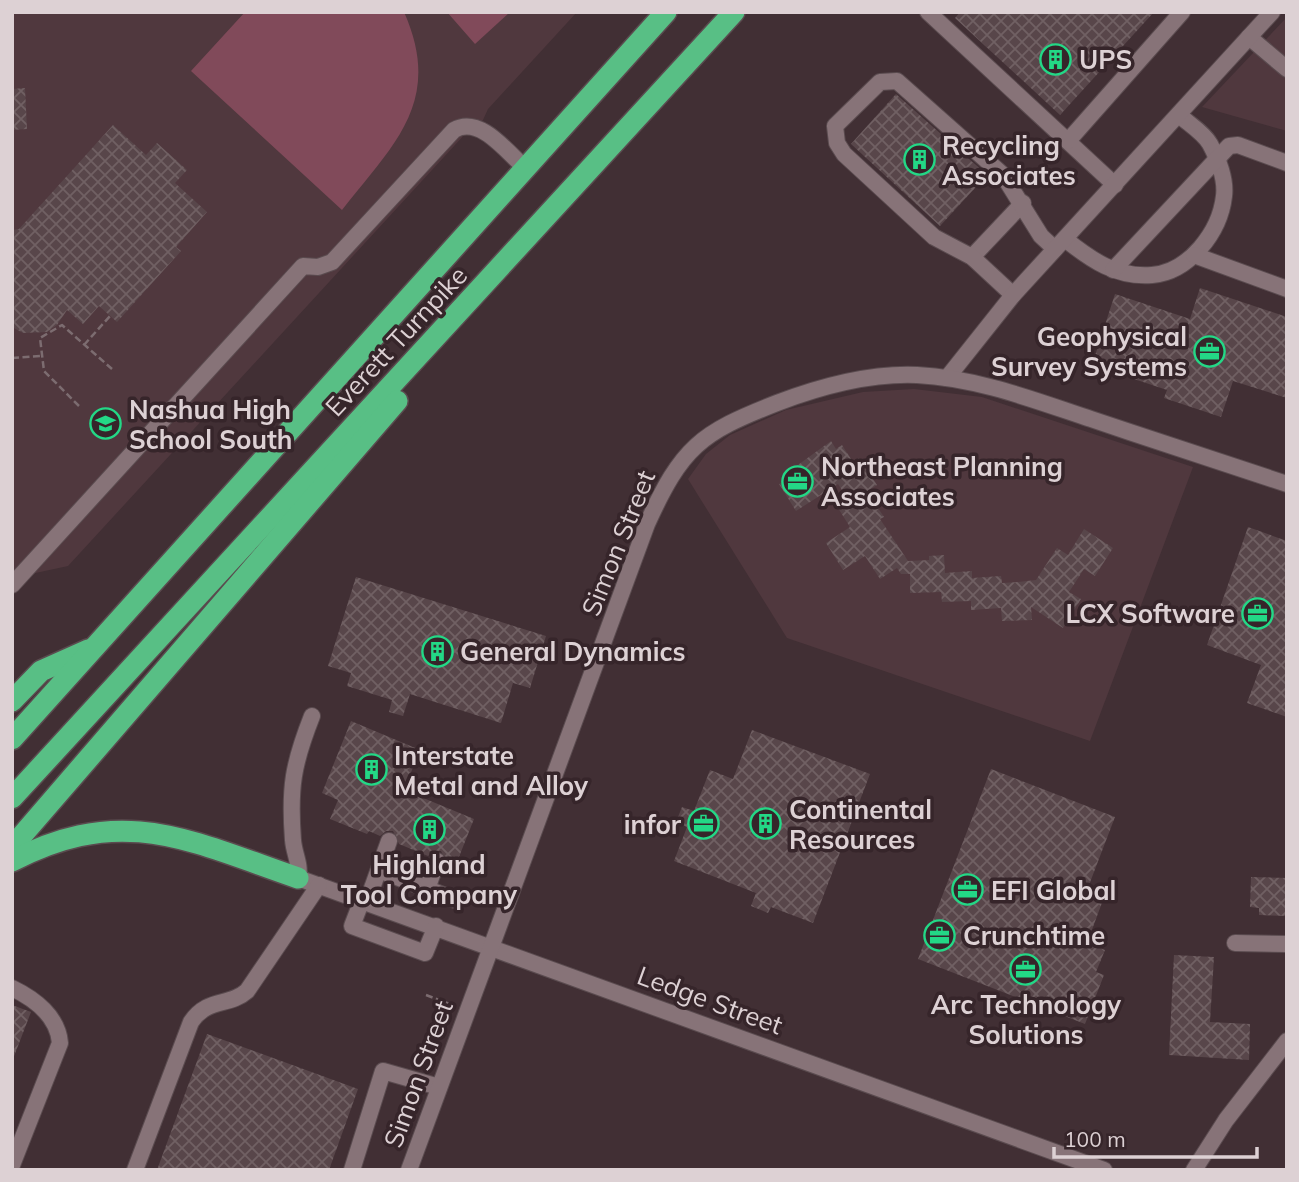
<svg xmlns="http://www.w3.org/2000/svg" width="1299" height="1182" font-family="Mulish,sans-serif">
<defs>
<pattern id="building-cross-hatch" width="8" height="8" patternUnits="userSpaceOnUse" patternTransform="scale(1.75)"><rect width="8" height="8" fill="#58464a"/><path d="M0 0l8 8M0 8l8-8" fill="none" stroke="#706063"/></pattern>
</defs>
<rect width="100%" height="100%" fill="#412f34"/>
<g fill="#50383e">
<polygon points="12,12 577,12 488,109 477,133 466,133 68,566 12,578"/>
<polygon points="1287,17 1287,131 1202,107"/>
<polygon points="914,389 982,397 1193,467 1090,741 787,638 688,479 706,454 730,435 786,410 863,392"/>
</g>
<g fill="#814a5a">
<path d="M245 12H404C444 102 393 145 342 210L191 71Z"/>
<polygon points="447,12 510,12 475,44"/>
</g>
<g fill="url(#building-cross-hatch)">
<polygon points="960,12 1154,12 1060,115 955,18"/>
<polygon points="25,88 27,129 12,130 12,89"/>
<polygon points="896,94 987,175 940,226 851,144"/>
<polygon points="113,125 146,155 157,143 187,170 175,183 207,212 176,247 181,251 117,322 99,306 83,324 67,310 57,325 47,332 23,333 12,327 12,230 19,229"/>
<polygon points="1200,288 1287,317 1287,398 1233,381 1221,417 1164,398 1167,390 1092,365 1115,294 1190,319"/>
<polygon points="831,441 836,449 842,445 853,462 859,458 877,485 871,489 882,505 878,508 884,517 880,519 908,561 929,560 929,556 944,555 945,573 972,571 972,578 1001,576 1002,583 1018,582 1036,580 1057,548 1068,555 1084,529 1113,548 1095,576 1084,569 1069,592 1081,599 1063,628 1031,607 1032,620 1002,621 1001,608 971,610 971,601 942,602 941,592 910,593 910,574 901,574 897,568 880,579 865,556 843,570 826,543 850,527 838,508 849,501 838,484 796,511 779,484 787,480 784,475"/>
<polygon points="1248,527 1287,541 1287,717 1247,703 1261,665 1207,645"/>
<polygon points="356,577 546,636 530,688 513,683 501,723 410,694 403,716 389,712 392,700 347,686 351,673 328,666"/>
<polygon points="351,721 420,750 404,790 474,819 455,867 447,863 441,851 434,851 428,856 399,844 393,831 386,831 380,836 369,831 367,834 330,819 338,800 322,793"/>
<polygon points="752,730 870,774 813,923 771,907 768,913 751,906 756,893 674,861 687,827 676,822 682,807 694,811 710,770 733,779"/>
<polygon points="991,769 1115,817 1089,885 1106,892 1087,943 1105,950 1096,972 1104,975 1085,1024 918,959"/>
<polygon points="1251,877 1287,878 1287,916 1259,915 1259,908 1250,907"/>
<polygon points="1174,955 1214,957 1210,1022 1250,1024 1249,1060 1169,1055"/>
<polygon points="12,1005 31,1012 13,1059 12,1059"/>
<polygon points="207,1034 358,1089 329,1170 157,1170"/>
</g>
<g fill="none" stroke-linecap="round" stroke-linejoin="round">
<defs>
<g id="minor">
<polyline points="928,12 1115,185"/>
<polyline points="1249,37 1287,69"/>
<polyline points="1068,141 1182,12"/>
<path d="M1065 239C1091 260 1117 278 1152 275 1189 272 1220 232 1224 196 1226 180 1218 159 1210 144 1204 133 1189 124 1179 115"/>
<polyline points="1194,255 1287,289"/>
<polyline points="972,257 1023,203"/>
<polyline points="1113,270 1229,146 1238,145 1287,163"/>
<polyline points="1013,295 972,257 934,237 844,154 837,143 835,126 880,82 897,81 1003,175 1041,236 1055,249"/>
<polyline points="947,378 1013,295 1272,12"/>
<path d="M12 585 303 266 318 267 332 262 454 130C480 115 507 152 525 168"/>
<path d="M312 716C293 764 289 788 293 840 294 854 301 864 298 878L1104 1170"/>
<polyline points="379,870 458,901"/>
<polyline points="427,889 437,861"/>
<polyline points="362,900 352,926 425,953 436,926"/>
<polyline points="367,902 389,841"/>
<polyline points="1235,943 1287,944"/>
<path d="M12 988C35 999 58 1017 60 1043L12 1165"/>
<path d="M135 1170 191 1022C208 997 229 1007 247 991L319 885"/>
<polyline points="352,1170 383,1071 439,1087"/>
<path d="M409 1170 647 524C682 447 700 433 777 403 819 387 871 373 917 375 977 378 1034 400 1091 419 1156 441 1221 462 1287 484"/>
<polyline points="1194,1170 1226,1120 1287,1041"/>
</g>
<g id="highway">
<polyline points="12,701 41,671 88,650"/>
<polyline points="12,739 666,12"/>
<polyline points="12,798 734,12"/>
<polyline points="12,847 397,401"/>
<path d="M12 861C123 803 190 841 298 878"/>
</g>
</defs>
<use href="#minor" stroke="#5a4b4f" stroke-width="18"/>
<use href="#highway" stroke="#5a4b4f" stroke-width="24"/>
<g stroke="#7c6c70" stroke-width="2.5" stroke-dasharray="7 3.5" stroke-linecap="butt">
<polyline points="84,345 110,316"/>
<polyline points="12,358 41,356"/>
<polyline points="79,406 44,371 40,338 62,325 112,369"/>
<polyline points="426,995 455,1006"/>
</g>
<use href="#minor" stroke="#877378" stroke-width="16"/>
<use href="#highway" stroke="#58bf85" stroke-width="21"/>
</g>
<defs>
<symbol id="building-ring" viewBox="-11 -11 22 22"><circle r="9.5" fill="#36252a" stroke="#23d886" stroke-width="1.5"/><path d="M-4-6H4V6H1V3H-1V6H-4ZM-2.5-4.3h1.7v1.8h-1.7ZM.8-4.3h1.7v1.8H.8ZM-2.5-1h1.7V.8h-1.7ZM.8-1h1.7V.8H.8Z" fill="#23d886"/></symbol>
<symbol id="office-ring" viewBox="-11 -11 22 22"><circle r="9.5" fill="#36252a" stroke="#23d886" stroke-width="1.5"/><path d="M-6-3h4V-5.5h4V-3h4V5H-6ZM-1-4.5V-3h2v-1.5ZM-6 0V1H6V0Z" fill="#23d886"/></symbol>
<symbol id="school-ring" viewBox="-11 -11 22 22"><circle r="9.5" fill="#36252a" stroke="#23d886" stroke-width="1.5"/><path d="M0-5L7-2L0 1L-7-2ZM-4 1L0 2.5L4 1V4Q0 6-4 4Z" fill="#23d886"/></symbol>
</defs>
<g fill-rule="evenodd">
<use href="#building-ring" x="1038" y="42" width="35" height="35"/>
<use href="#building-ring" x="902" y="142" width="35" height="35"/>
<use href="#office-ring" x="1192" y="334" width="35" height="35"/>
<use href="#school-ring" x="88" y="406" width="35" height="35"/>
<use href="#office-ring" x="780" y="464" width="35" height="35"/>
<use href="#office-ring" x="1240" y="596" width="35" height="35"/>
<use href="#building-ring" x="420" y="634" width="35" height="35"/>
<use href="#building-ring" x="354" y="752" width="35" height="35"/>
<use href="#office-ring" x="686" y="806" width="35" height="35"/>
<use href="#building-ring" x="748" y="806" width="35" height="35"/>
<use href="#building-ring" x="412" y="812" width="35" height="35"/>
<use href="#office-ring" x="950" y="872" width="35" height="35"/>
<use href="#office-ring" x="922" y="918" width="35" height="35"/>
<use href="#office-ring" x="1008" y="952" width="35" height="35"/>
</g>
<g text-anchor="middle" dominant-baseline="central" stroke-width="7" stroke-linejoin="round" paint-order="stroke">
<g font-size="26" font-weight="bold" fill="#ddd1d4" stroke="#36252a" text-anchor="start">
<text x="1079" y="59">UPS</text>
<text x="942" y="145">Recycling<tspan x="942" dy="30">Associates</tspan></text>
<text x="1187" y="336" text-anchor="end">Geophysical<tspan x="1187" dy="30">Survey Systems</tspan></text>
<text x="129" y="409">Nashua High<tspan x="129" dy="30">School South</tspan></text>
<text x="821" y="466">Northeast Planning<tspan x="821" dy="30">Associates</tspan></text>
<text x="1235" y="613" text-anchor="end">LCX Software</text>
<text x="460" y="651">General Dynamics</text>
<text x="394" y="755">Interstate<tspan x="394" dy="30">Metal and Alloy</tspan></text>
<text x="789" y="809">Continental<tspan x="789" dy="30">Resources</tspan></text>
<text x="681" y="824" text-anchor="end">infor</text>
<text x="429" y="864" text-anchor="middle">Highland<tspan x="429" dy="30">Tool Company</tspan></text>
<text x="991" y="890">EFI Global</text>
<text x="963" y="935">Crunchtime</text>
<text x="1026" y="1004" text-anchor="middle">Arc Technology<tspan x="1026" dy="30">Solutions</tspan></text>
</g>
<g font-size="26" fill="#ddd1d4" stroke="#36252a">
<text transform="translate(396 341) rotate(-47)">Everett Turnpike</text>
<text transform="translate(618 543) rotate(-68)">Simon Street</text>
<text transform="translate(710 1000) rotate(20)">Ledge Street</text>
<text transform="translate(418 1074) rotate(-70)">Simon Street</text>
</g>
</g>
<rect width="1299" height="1182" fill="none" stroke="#ddd1d4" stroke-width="28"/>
<path d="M1054 1147v10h203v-10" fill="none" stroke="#ddd1d4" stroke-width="3.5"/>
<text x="1064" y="1147" font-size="21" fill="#ddd1d4" stroke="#36252a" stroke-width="5" paint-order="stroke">100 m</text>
</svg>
